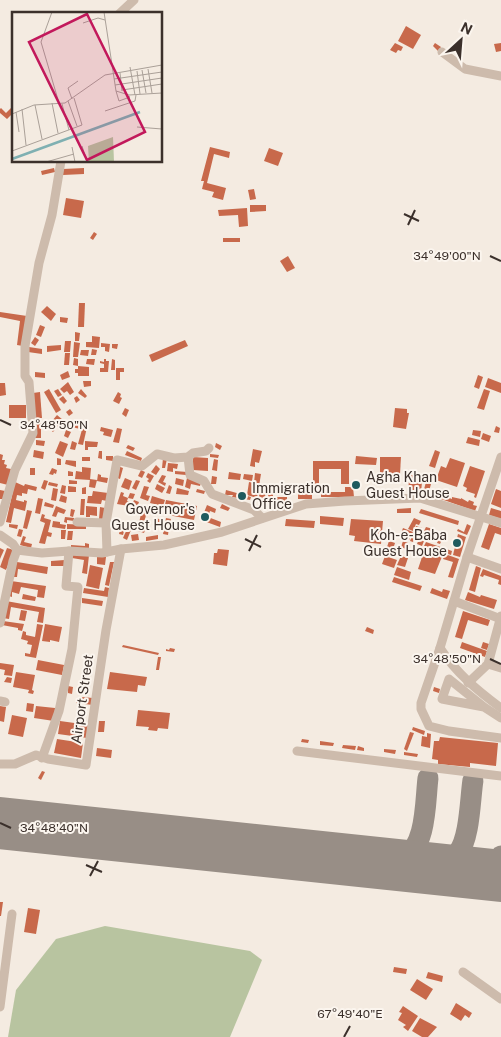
<svg xmlns="http://www.w3.org/2000/svg" width="501" height="1037" font-family="'Public Sans',sans-serif">
<rect width="100%" height="100%" fill="#f4ebe1"/>
<polygon fill="#b8c4a0" points="105,926 250,951 262,960 230,1037 8,1037 16,990 56,939"/>
<g fill="none" stroke-linecap="round" stroke-linejoin="round">
<g stroke="#988e86" stroke-width="21">
<path d="M388 864C393 862 399 861 403 859 427 846 425 802 428 778"/>
<path d="M431 869C441 865 451 862 458 853 470 838 470 799 473 780"/>
<path d="M472 873C483 869 495 867 501 856"/>
</g>
<polyline stroke="#988e86" stroke-width="52" points="0,823 501,876"/>
</g>
<g fill="#c8694b">
<polygon points="406,26 421,35 413,49 398,41"/>
<polygon points="395,43 403,47 401,51 398,50 396,53 390,50"/>
<polygon points="435,43 441,47 438,51 433,46"/>
<polygon points="501,43 501,51 496,52 494,44"/>
<polygon points="14,105 14,112 7,119 0,113 0,109 1,108 6,113"/>
<polygon points="210,147 230,152 229,158 214,154 207,183 226,188 223,200 212,197 214,192 202,189 204,181 201,181"/>
<polygon points="269,148 283,153 278,166 264,161"/>
<polygon points="54,168 55,172 42,175 41,171"/>
<polygon points="84,168 84,174 63,175 63,169"/>
<polygon points="254,189 256,199 250,200 248,190"/>
<polygon points="66,198 84,201 81,218 63,215"/>
<polygon points="250,205 266,205 266,211 250,212"/>
<polygon points="247,208 248,226 239,227 238,215 219,216 218,210"/>
<polygon points="94,232 97,234 93,240 90,238"/>
<rect x="223" y="238" width="17" height="4"/>
<polygon points="288,256 295,268 287,272 280,261"/>
<polygon points="79,303 85,303 84,327 78,327"/>
<polygon points="47,306 56,314 51,321 41,312"/>
<polygon points="0,312 27,316 23,346 17,345 20,321 0,317"/>
<polygon points="60,317 68,318 67,323 60,322"/>
<polygon points="40,325 45,327 41,337 36,335"/>
<polygon points="75,332 80,333 79,341 75,341"/>
<polygon points="92,336 100,337 99,348 86,347 86,342 92,342"/>
<polygon points="35,337 39,340 35,346 31,343"/>
<polygon points="185,340 188,346 152,362 149,355"/>
<polygon points="65,341 71,341 70,352 64,352"/>
<polygon points="74,342 80,343 78,357 73,357"/>
<polygon points="101,343 110,344 109,352 105,351 105,347 101,347"/>
<polygon points="112,344 118,344 117,349 112,348"/>
<polygon points="61,345 61,350 47,352 47,346"/>
<polygon points="29,347 42,349 42,354 28,352"/>
<polygon points="92,349 97,350 96,355 91,355"/>
<polygon points="81,350 89,350 88,356 80,355"/>
<polygon points="65,353 70,353 69,365 64,365"/>
<polygon points="74,358 78,359 78,366 73,365"/>
<polygon points="87,359 95,359 94,365 86,364"/>
<polygon points="104,359 106,359 106,361 109,361 108,372 100,372 100,368 104,368 104,364 100,363 100,361 104,362"/>
<polygon points="112,359 115,360 115,370 111,370"/>
<polygon points="78,366 89,367 89,376 78,376 78,373 75,373 75,369 78,369"/>
<polygon points="116,368 124,368 124,372 120,372 120,380 116,380"/>
<polygon points="68,371 70,377 62,380 60,375"/>
<polygon points="35,372 45,373 45,378 35,377"/>
<polygon points="478,375 483,377 479,389 474,387"/>
<polygon points="488,378 501,383 501,393 485,387"/>
<polygon points="83,381 91,381 91,386 84,387"/>
<polygon points="68,382 74,392 70,395 67,391 64,393 60,389"/>
<polygon points="0,383 5,383 6,395 0,396"/>
<polygon points="49,389 61,410 56,413 44,392"/>
<polygon points="58,389 62,395 58,397 54,391"/>
<polygon points="81,389 87,396 85,398 78,393"/>
<polygon points="484,389 490,391 484,410 477,408"/>
<polygon points="40,392 42,418 35,418 33,393"/>
<polygon points="118,392 121,394 120,397 122,398 119,404 113,401"/>
<polygon points="63,396 67,401 64,404 59,399"/>
<polygon points="77,396 80,400 76,403 74,398"/>
<rect x="9" y="405" width="17" height="13"/>
<polygon points="125,408 129,410 126,417 122,414"/>
<polygon points="395,408 407,409 407,413 409,413 406,429 393,427"/>
<polygon points="70,409 73,413 69,416 66,412"/>
<polygon points="57,415 63,420 53,432 47,427"/>
<polygon points="77,421 82,422 80,429 72,427 73,423 76,424"/>
<rect x="35" y="422" width="6" height="16"/>
<polygon points="83,426 87,427 83,445 78,444"/>
<polygon points="496,426 500,428 499,433 494,432"/>
<polygon points="101,427 113,430 111,437 103,435 104,432 100,431"/>
<polygon points="117,428 122,429 119,443 113,442"/>
<polygon points="66,430 71,432 68,438 64,436"/>
<polygon points="473,430 481,431 480,437 472,435"/>
<polygon points="483,433 491,436 489,442 481,439"/>
<polygon points="468,437 480,440 479,446 466,443"/>
<polygon points="36,440 45,441 44,446 36,445"/>
<polygon points="60,441 68,444 63,457 55,453"/>
<polygon points="72,441 77,443 75,450 70,449"/>
<polygon points="85,441 98,442 97,447 88,447 88,450 85,450"/>
<polygon points="216,443 222,446 220,450 215,447"/>
<polygon points="128,445 135,448 133,451 126,448"/>
<polygon points="253,449 262,451 259,463 255,462 255,467 250,466"/>
<polygon points="34,450 44,452 43,459 33,457"/>
<polygon points="435,450 440,452 435,468 429,466"/>
<polygon points="99,451 102,451 102,459 98,458"/>
<polygon points="127,451 142,458 141,461 125,455"/>
<polygon points="0,454 3,455 2,460 5,460 4,464 7,465 6,468 11,469 8,485 0,483"/>
<polygon points="210,454 219,455 218,458 210,457"/>
<polygon points="106,456 113,456 113,461 106,460"/>
<polygon points="356,456 377,458 376,465 355,464"/>
<rect x="82" y="457" width="8" height="4"/>
<polygon points="193,457 208,458 208,471 193,470"/>
<polygon points="380,457 401,457 400,474 380,473"/>
<polygon points="57,458 61,459 61,465 57,465"/>
<polygon points="163,458 167,459 165,468 162,468"/>
<polygon points="450,458 465,463 457,487 436,480 441,466 446,468"/>
<polygon points="214,459 218,460 217,471 212,470"/>
<polygon points="66,460 76,461 76,467 65,464"/>
<polygon points="313,461 349,461 349,484 341,484 341,469 319,469 319,484 313,484"/>
<polygon points="168,463 178,464 177,469 173,468 173,472 167,471"/>
<polygon points="156,465 160,469 156,475 151,472"/>
<polygon points="118,466 123,468 120,479 115,477"/>
<polygon points="470,466 485,471 476,498 474,497 475,494 466,491 467,488 463,486"/>
<polygon points="82,467 91,468 90,480 75,479 76,471 82,472"/>
<rect x="30" y="468" width="5" height="7"/>
<polygon points="52,468 57,470 56,474 54,473 53,475 49,474"/>
<polygon points="141,470 145,472 142,478 138,476"/>
<polygon points="68,471 73,472 73,476 68,476"/>
<polygon points="175,471 187,472 186,475 175,474"/>
<polygon points="229,472 241,474 240,480 228,479"/>
<polygon points="148,473 154,476 150,483 147,481 149,479 146,477"/>
<polygon points="255,473 261,474 257,498 247,495 249,482 254,483"/>
<polygon points="98,474 101,475 101,477 108,478 107,483 97,481"/>
<polygon points="244,474 253,475 252,481 243,479"/>
<polygon points="406,474 425,477 424,483 422,482 421,493 408,490 409,481 406,481"/>
<polygon points="428,474 435,476 433,482 427,480"/>
<polygon points="162,475 166,476 163,482 166,483 165,486 158,482"/>
<polygon points="212,476 217,477 216,484 211,484"/>
<polygon points="125,478 132,481 129,490 121,487"/>
<polygon points="176,478 184,480 183,486 175,484"/>
<polygon points="187,478 201,482 200,486 191,484 190,489 185,487"/>
<polygon points="90,479 97,480 95,488 89,487"/>
<polygon points="44,480 48,481 45,490 41,488"/>
<polygon points="69,480 77,481 77,484 69,484"/>
<polygon points="136,480 140,481 136,490 132,488"/>
<polygon points="15,482 24,486 25,484 37,487 36,491 28,489 27,494 22,493 22,496 17,495 16,500 24,502 24,500 27,501 25,511 14,508 11,523 6,522"/>
<polygon points="49,482 58,484 57,487 48,485"/>
<polygon points="426,482 431,484 428,495 423,493"/>
<polygon points="157,484 165,488 162,493 155,489"/>
<polygon points="62,485 66,486 65,494 60,493"/>
<polygon points="169,485 172,487 170,494 166,493"/>
<polygon points="68,486 76,487 76,492 68,492"/>
<polygon points="144,486 149,487 146,495 150,496 148,501 140,498"/>
<polygon points="86,487 86,494 82,494 82,488"/>
<polygon points="260,487 266,488 265,498 259,497"/>
<polygon points="345,487 353,487 354,497 321,497 321,492 345,492"/>
<polygon points="53,488 58,489 56,501 51,500"/>
<polygon points="177,488 189,491 188,495 176,494"/>
<polygon points="197,489 205,491 204,494 196,492"/>
<polygon points="496,489 501,491 501,508 491,504"/>
<polygon points="0,490 5,491 3,499 0,499"/>
<polygon points="226,490 251,497 250,500 232,497 233,495 225,495"/>
<polygon points="93,491 108,493 107,501 102,500 101,504 87,503 88,496 92,496"/>
<polygon points="121,492 124,493 123,496 128,498 127,501 130,502 129,506 117,504"/>
<polygon points="130,493 135,494 133,499 128,498"/>
<polygon points="298,493 312,494 312,499 298,499"/>
<polygon points="268,494 273,494 273,502 269,502"/>
<polygon points="439,494 452,499 452,497 461,499 461,498 468,502 469,500 474,502 473,505 477,506 475,511 438,498"/>
<polygon points="61,495 67,497 66,503 59,501"/>
<polygon points="152,496 165,500 163,506 150,503"/>
<rect x="275" y="497" width="12" height="4"/>
<polygon points="38,498 43,499 40,514 35,513"/>
<polygon points="81,499 85,499 84,515 80,515"/>
<polygon points="134,500 139,502 137,507 132,505"/>
<polygon points="166,500 197,506 194,520 163,514"/>
<polygon points="45,502 54,505 53,508 44,506"/>
<polygon points="222,504 230,508 228,511 220,508"/>
<polygon points="143,505 148,506 144,524 139,523"/>
<polygon points="207,505 216,509 215,513 210,511 208,517 221,522 220,527 201,520"/>
<polygon points="56,506 66,510 64,514 58,512 56,517 52,516"/>
<polygon points="86,506 97,507 97,516 90,515 90,517 86,517"/>
<polygon points="100,507 105,508 103,520 99,519"/>
<polygon points="411,508 411,513 397,513 397,509"/>
<polygon points="491,508 501,511 501,519 489,515"/>
<polygon points="71,509 75,510 73,517 70,516"/>
<polygon points="421,509 459,521 458,525 419,513"/>
<polygon points="27,510 32,511 27,529 23,528"/>
<polygon points="42,514 45,515 44,518 51,520 48,532 52,533 51,537 47,536 45,544 39,543 45,523 40,521"/>
<polygon points="320,516 344,518 343,526 320,524"/>
<polygon points="65,517 74,518 74,521 67,520 67,523 64,522"/>
<polygon points="155,518 163,520 162,525 153,523"/>
<polygon points="166,518 171,519 170,522 184,525 183,530 179,529 179,532 172,530 172,528 169,527 168,535 163,534"/>
<polygon points="414,518 421,521 419,525 416,524 413,531 408,529"/>
<polygon points="286,519 315,521 314,528 285,526"/>
<polygon points="351,519 383,521 381,544 354,541 355,536 349,535"/>
<polygon points="119,520 127,522 126,525 118,523"/>
<polygon points="53,521 60,522 60,524 66,525 65,529 52,527"/>
<polygon points="185,523 195,524 194,530 184,529"/>
<polygon points="9,524 18,525 17,529 9,527"/>
<polygon points="67,524 86,525 86,529 67,529"/>
<polygon points="467,524 471,526 467,535 457,531 458,529 464,532"/>
<polygon points="489,524 501,528 501,535 495,533 489,550 481,547"/>
<polygon points="139,525 146,527 144,533 138,531"/>
<polygon points="121,526 125,527 123,535 119,534"/>
<polygon points="416,526 422,528 420,534 417,532 413,542 410,541"/>
<polygon points="426,527 433,529 431,534 424,531"/>
<polygon points="403,528 413,532 409,540 400,536"/>
<polygon points="19,529 23,530 21,537 17,536"/>
<polygon points="127,529 131,530 127,540 123,538"/>
<polygon points="61,530 66,530 65,539 61,539"/>
<polygon points="68,531 73,531 72,540 67,540"/>
<polygon points="138,534 139,540 132,541 131,535"/>
<polygon points="458,534 466,537 460,557 453,555"/>
<polygon points="158,535 158,539 146,541 146,537"/>
<polygon points="23,536 26,537 24,542 32,544 31,548 20,545"/>
<polygon points="439,536 443,537 440,544 437,543"/>
<polygon points="419,539 424,541 422,546 417,544"/>
<polygon points="389,541 395,543 392,552 386,550"/>
<polygon points="403,541 408,543 406,549 401,547"/>
<polygon points="426,542 452,551 451,555 424,546"/>
<polygon points="85,543 89,544 89,550 71,548 71,545 85,546"/>
<polygon points="0,548 4,550 0,559"/>
<polygon points="7,548 14,550 6,570 0,567"/>
<polygon points="425,548 432,550 431,554 436,556 437,552 443,554 435,574 418,569"/>
<polygon points="218,549 229,550 227,566 213,564 214,553 217,553"/>
<polygon points="72,553 89,555 87,574 82,573 84,560 72,558"/>
<polygon points="445,554 459,559 453,578 448,577 453,562 443,559"/>
<polygon points="97,556 106,557 105,565 97,564"/>
<polygon points="385,556 397,560 394,568 382,564"/>
<polygon points="401,556 408,558 405,567 397,565"/>
<polygon points="65,560 65,566 51,566 51,561"/>
<polygon points="17,561 17,562 48,567 47,574 18,569 17,577 13,577"/>
<polygon points="110,562 114,562 109,586 105,585"/>
<polygon points="90,565 103,568 99,589 86,586"/>
<polygon points="476,566 481,568 475,592 469,590"/>
<polygon points="397,567 411,572 409,580 394,575"/>
<polygon points="483,569 501,576 501,585 498,584 499,580 484,575 483,577 480,576"/>
<polygon points="394,577 422,586 420,591 392,582"/>
<polygon points="11,581 46,586 44,598 37,597 38,590 21,587 19,594 12,592 12,597 9,596"/>
<polygon points="105,587 109,588 108,597 83,593 84,588 104,591"/>
<polygon points="432,588 442,592 443,589 450,591 447,599 430,593"/>
<polygon points="468,592 480,597 481,595 497,600 494,609 465,600"/>
<polygon points="23,594 36,597 35,601 22,599"/>
<polygon points="82,598 103,601 102,606 82,603"/>
<polygon points="6,601 45,608 43,623 37,622 39,612 11,607 9,619 3,618"/>
<polygon points="21,610 27,611 25,621 19,620"/>
<polygon points="463,611 490,620 488,626 468,620 462,639 455,637"/>
<polygon points="3,621 24,624 22,631 18,630 18,628 2,625"/>
<polygon points="37,624 43,625 36,658 25,656 25,653 30,654 32,645 27,644 28,641 21,639 23,631 26,632 26,635 35,637"/>
<polygon points="45,624 62,627 59,642 50,640 50,642 42,641"/>
<polygon points="367,627 374,630 373,634 365,631"/>
<polygon points="462,642 487,651 485,657 460,648"/>
<polygon points="483,642 489,644 487,650 481,648"/>
<polygon points="123,645 159,653 158,655 122,647"/>
<polygon points="170,648 175,649 174,652 166,651 166,649 169,650"/>
<polygon points="158,657 161,657 159,670 156,670"/>
<polygon points="38,660 64,665 62,675 36,670"/>
<polygon points="0,663 14,665 12,676 4,675 5,670 0,669"/>
<polygon points="16,672 35,675 32,690 34,691 33,694 28,693 29,690 13,687"/>
<polygon points="110,672 147,677 145,686 138,685 137,692 107,689"/>
<polygon points="7,677 12,678 11,683 4,682"/>
<polygon points="68,686 73,687 72,694 68,693"/>
<polygon points="434,687 440,689 439,693 433,691"/>
<polygon points="82,697 93,698 93,705 76,703 77,699 81,700"/>
<polygon points="27,703 34,704 33,712 26,711"/>
<polygon points="0,706 6,707 4,722 0,721"/>
<polygon points="36,706 55,708 54,721 34,718"/>
<polygon points="138,710 170,713 168,729 158,728 157,731 148,730 149,727 136,726"/>
<polygon points="12,715 27,718 23,737 8,734"/>
<polygon points="60,721 89,725 87,738 58,734"/>
<polygon points="99,721 105,721 104,732 98,732"/>
<polygon points="413,727 425,731 424,735 412,730"/>
<polygon points="410,732 414,733 407,751 404,749"/>
<polygon points="427,733 431,734 430,748 421,746 422,736 427,737"/>
<polygon points="440,737 498,743 496,766 470,763 470,767 438,764 438,760 432,759 434,741 439,741"/>
<polygon points="57,739 83,743 81,758 54,753"/>
<polygon points="302,739 309,740 308,743 301,742"/>
<polygon points="320,741 334,743 333,746 320,745"/>
<polygon points="343,745 356,746 355,750 342,748"/>
<polygon points="358,746 364,748 364,751 357,750"/>
<polygon points="97,748 112,750 111,758 96,756"/>
<polygon points="384,749 396,750 395,754 384,752"/>
<polygon points="404,752 418,754 417,757 404,755"/>
<polygon points="42,771 45,772 41,780 38,778"/>
<polygon points="0,902 3,902 1,916 0,916"/>
<polygon points="28,908 40,910 36,934 24,932"/>
<polygon points="394,967 407,969 406,974 393,972"/>
<polygon points="428,972 443,976 442,982 426,978"/>
<polygon points="417,979 433,989 426,1000 410,990"/>
<polygon points="456,1003 472,1013 469,1018 465,1015 461,1021 450,1014"/>
<polygon points="403,1006 418,1016 408,1031 403,1027 406,1025 398,1020 402,1013 399,1012"/>
<polygon points="420,1018 437,1027 428,1037 422,1037 412,1031"/>
</g>
<g fill="none" stroke-linecap="round" stroke-linejoin="round">
<g stroke="#cdbbac" stroke-width="9">
<polyline points="119,14 134,0"/>
<polyline points="442,52 465,69 501,76"/>
<polyline points="188,457 190,475 204,481 212,494 254,510 262,518"/>
<path d="M501 457 467 557 440 648C456 673 478 691 501 708"/>
<polyline points="0,522 15,470 33,433 29,382 25,376 25,346 39,263 52,215 61,161"/>
<polyline points="77,522 106,523"/>
<polyline points="0,535 13,544 17,550 42,553 69,551 102,553 121,549 164,545 222,532 306,504 345,501 420,498 501,523"/>
<polyline points="107,552 106,523 117,460 142,466 157,454 174,458 188,457 193,453 206,451 209,448"/>
<polyline points="467,557 501,569"/>
<polyline points="454,601 501,619"/>
<polyline points="0,623 13,561 17,550"/>
<polyline points="440,648 421,703 421,709 429,726 449,731 501,738"/>
<polyline points="488,664 501,668"/>
<polyline points="468,683 488,664 501,616"/>
<polyline points="0,701 5,702"/>
<polyline points="484,707 442,699 449,679 484,707 501,718"/>
<polyline points="297,751 501,776"/>
<polyline points="42,758 59,711 72,649 78,587 66,586 69,551"/>
<polyline points="0,764 15,764 36,755 48,759 86,765 106,630 121,549"/>
<polyline points="463,972 501,999"/>
<polyline points="0,1007 12,914"/>
</g>
</g>
<path fill="none" stroke="#3b302b" stroke-width="2" d="M404 214 419 221M408 225 415 210M490 256 501 261M0 420 11 425M245 539 261 547M249 551 257 535M490 659 501 664M0 823 11 828M86 865 102 872M90 876 98 861M344 1037 350 1026"/>
<g fill="#1f5a5e" stroke="#fbf5ee" stroke-width="2">
<circle cx="356" cy="485" r="5"/>
<circle cx="242" cy="496" r="5"/>
<circle cx="205" cy="517" r="5"/>
<circle cx="457" cy="543" r="5"/>
</g>
<g text-anchor="middle" dominant-baseline="central" stroke-width="4" stroke-linejoin="round" paint-order="stroke">
<g font-size="14" fill="#3b302b" stroke="#fbf5ee" text-anchor="start">
<text x="366" y="477">Agha Khan<tspan x="366" dy="16">Guest House</tspan></text>
<text x="252" y="488">Immigration<tspan x="252" dy="16">Office</tspan></text>
<text x="195" y="509" text-anchor="end">Governor's<tspan x="195" dy="16">Guest House</tspan></text>
<text x="447" y="535" text-anchor="end">Koh-e-Baba<tspan x="447" dy="16">Guest House</tspan></text>
</g>
<g font-size="14" fill="#3b302b" stroke="#fbf5ee">
<text transform="translate(82 699) rotate(-82)">Airport Street</text>
</g>
</g>
<g transform="translate(12 12)">
<rect width="150" height="150" fill="#f4ebe1"/>
<path d="M101 125 102 150H77L76 134Z" fill="#b8c4a0"/>
<path fill="none" stroke="#7fb0b2" stroke-width="2.5" d="M0 147 128 100"/>
<path fill="none" stroke="#aaa098" stroke-width="1" d="M40 0 29 30 47 91M92 0 104 79 117 83 150 81M71 11 86 6 93 8M118 55 123 83M136 57 140 81M130 58 134 81M125 59 128 82M108 61 110 79M102 67 150 60M103 73 150 66M110 78 150 72M104 79 107 89 118 85 115 84M60 87 56 76 66 69M56 89 65 114M40 91 46 121M50 92 57 118M23 93 30 127M10 97 14 133M93 99 123 89 124 83M4 100 7 120M0 102 22 93 53 91 93 63 150 53M125 115 150 117M70 134 75 150M60 135 63 150M0 139 70 113 62 86M34 150 62 142"/>
<path fill="#c2185b" fill-opacity="0.15" stroke="#c2185b" stroke-width="2.5" d="M75 2 133 120 75 148 17 30Z"/>
<rect width="150" height="150" fill="none" stroke="#3b302b" stroke-width="2.5"/>
</g>
<g font-size="12" text-anchor="middle" fill="#3b302b" stroke="#fbf5ee" stroke-width="4" stroke-linejoin="round" paint-order="stroke">
<text x="447" y="260">34°49'00"N</text>
<text x="54" y="429">34°48'50"N</text>
<text x="447" y="663">34°48'50"N</text>
<text x="54" y="832">34°48'40"N</text>
<text x="350" y="1018">67°49'40"E</text>
</g>
<g transform="translate(461 40) rotate(26)" stroke="#fbf5ee" stroke-width="4" paint-order="stroke">
<path d="M0-4L9 19L0 12L-9 19Z" fill="#3b302b"/>
<text y="-8" font-size="14" font-weight="bold" text-anchor="middle" fill="#3b302b">N</text>
</g>
</svg>
